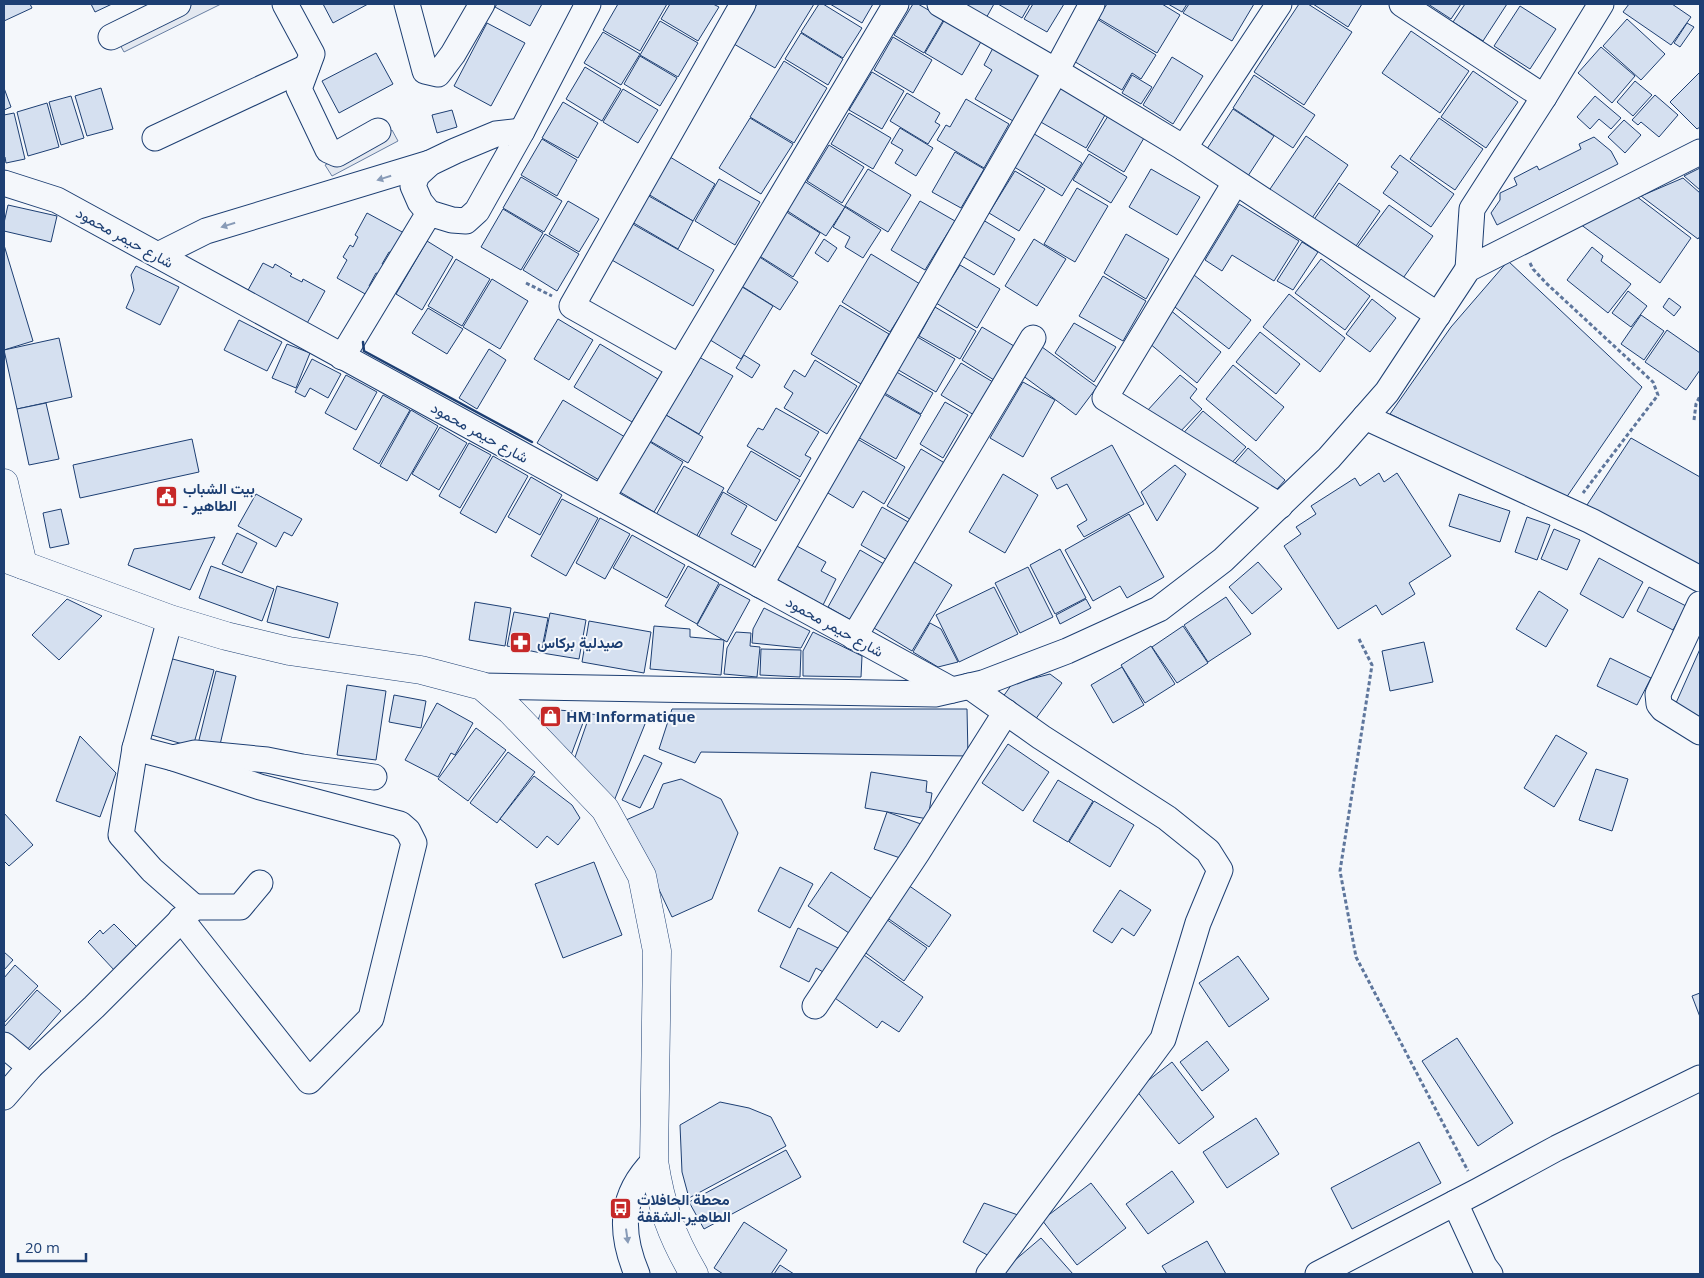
<svg xmlns="http://www.w3.org/2000/svg" width="1704" height="1278" font-family="'Open Sans',Vazirmatn,sans-serif">
<rect width="100%" height="100%" fill="#f4f7fb"/>
<g fill="#e3e8f0" stroke="#687fa3">
<polygon points="193,4 221,4 124,52 118,41"/>
<polygon points="392,130 398,141 332,176 325,165"/>
</g>
<g fill="#d5e0f0" stroke="#1d3f73">
<polygon points="4,4 30,4 32,8 4,21"/>
<polygon points="91,4 112,4 95,12"/>
<polygon points="323,4 368,4 333,23"/>
<polygon points="497,4 542,4 530,26 495,7"/>
<polygon points="618,4 667,4 640,51 603,30"/>
<polygon points="670,4 713,4 719,7 698,41 661,19"/>
<polygon points="757,4 814,4 775,68 734,44"/>
<polygon points="819,4 823,4 862,28 843,58 801,32"/>
<polygon points="830,4 873,4 862,23"/>
<polygon points="913,4 918,4 944,19 924,53 894,35"/>
<polygon points="965,4 994,4 985,20 963,6"/>
<polygon points="998,4 1030,4 1022,18"/>
<polygon points="1033,4 1064,4 1047,32 1024,19"/>
<polygon points="1107,4 1162,4 1180,15 1157,53 1098,18"/>
<polygon points="1168,4 1187,4 1182,12"/>
<polygon points="1189,4 1254,4 1232,41 1183,13"/>
<polygon points="1299,4 1308,4 1352,32 1304,105 1254,72"/>
<polygon points="1313,4 1362,4 1348,27"/>
<polygon points="1428,4 1461,4 1451,19"/>
<polygon points="1465,4 1507,4 1483,41 1453,22"/>
<polygon points="1629,4 1672,4 1691,17 1671,45 1623,12"/>
<polygon points="1520,6 1556,29 1530,69 1494,46"/>
<polygon points="945,19 982,40 962,75 925,53"/>
<polygon points="1097,19 1156,55 1141,79 1132,73 1122,90 1072,60"/>
<polygon points="1627,19 1665,54 1641,80 1603,46"/>
<polygon points="660,21 698,43 678,77 640,55"/>
<polygon points="487,23 525,43 491,106 454,86"/>
<polygon points="1687,23 1694,27 1680,47 1674,43"/>
<polygon points="1411,31 1469,71 1440,113 1382,73"/>
<polygon points="603,32 640,54 621,85 584,63"/>
<polygon points="801,33 843,59 828,85 785,59"/>
<polygon points="893,37 932,60 913,93 874,70"/>
<polygon points="1601,47 1635,76 1612,103 1578,73"/>
<polygon points="993,48 1040,75 1013,121 975,99 992,70 984,65"/>
<polygon points="376,53 393,84 339,113 322,81"/>
<polygon points="640,56 677,78 660,106 624,84"/>
<polygon points="1172,57 1203,76 1173,124 1143,105"/>
<polygon points="784,61 827,88 794,143 750,117"/>
<polygon points="585,67 621,89 602,121 566,99"/>
<polygon points="1473,71 1518,102 1486,148 1441,117"/>
<polygon points="872,72 904,91 882,129 849,110"/>
<polygon points="1700,72 1700,127 1697,129 1670,102"/>
<polygon points="1132,75 1152,87 1141,104 1122,93"/>
<polygon points="1254,75 1315,115 1293,148 1233,108"/>
<polygon points="1635,81 1652,95 1633,116 1617,102"/>
<polygon points="1059,87 1105,115 1086,148 1039,121"/>
<polygon points="4,88 11,107 4,110"/>
<polygon points="101,88 113,129 87,136 75,96"/>
<polygon points="623,89 658,110 638,143 603,122"/>
<polygon points="907,93 940,113 935,122 940,125 928,144 890,121"/>
<polygon points="1655,95 1678,115 1659,137 1641,122 1638,125 1632,120"/>
<polygon points="71,96 84,138 61,145 49,102"/>
<polygon points="1595,96 1621,118 1611,129 1599,119 1590,129 1577,117"/>
<polygon points="966,99 1009,124 984,168 937,140 946,125 950,127"/>
<polygon points="563,102 598,123 578,158 542,138"/>
<polygon points="47,103 59,147 28,156 17,112"/>
<polygon points="1233,109 1274,136 1246,179 1205,152"/>
<polygon points="452,110 457,127 437,133 432,115"/>
<polygon points="14,113 25,159 6,163 5,157 4,157 4,115"/>
<polygon points="849,113 891,138 873,169 831,144"/>
<polygon points="1108,116 1144,138 1124,172 1087,150"/>
<polygon points="750,118 793,144 761,194 719,168"/>
<polygon points="1439,118 1483,149 1455,190 1410,159"/>
<polygon points="1624,120 1641,135 1625,153 1608,137"/>
<polygon points="900,128 933,148 916,176 895,163 903,150 891,143"/>
<polygon points="1031,132 1082,163 1062,196 1011,165"/>
<polygon points="1306,136 1348,165 1310,221 1268,192"/>
<polygon points="1594,137 1611,151 1618,164 1497,225 1491,213 1500,200 1500,193 1517,185 1514,178 1537,166 1539,170 1581,149 1579,144"/>
<polygon points="542,139 577,160 557,196 521,175"/>
<polygon points="829,145 864,167 842,203 807,181"/>
<polygon points="955,152 984,169 961,208 932,192"/>
<polygon points="1089,154 1127,177 1111,203 1073,180"/>
<polygon points="1400,155 1454,194 1431,227 1383,193 1398,172 1391,167"/>
<polygon points="670,157 715,184 693,221 648,194"/>
<polygon points="1700,168 1700,190 1684,176"/>
<polygon points="868,169 911,195 888,232 845,206"/>
<polygon points="1151,169 1200,197 1177,235 1129,207"/>
<polygon points="1015,171 1045,189 1019,231 989,213"/>
<polygon points="521,177 562,201 544,232 503,208"/>
<polygon points="1683,178 1700,193 1700,236 1698,239 1641,196"/>
<polygon points="719,179 760,202 735,245 695,221"/>
<polygon points="804,181 845,207 826,236 786,210"/>
<polygon points="1339,183 1380,211 1354,249 1313,221"/>
<polygon points="1077,188 1108,206 1075,262 1044,244"/>
<polygon points="647,195 693,221 678,249 632,222"/>
<polygon points="1636,196 1691,238 1660,283 1580,224"/>
<polygon points="568,201 599,219 579,252 549,234"/>
<polygon points="920,201 955,221 925,270 891,250"/>
<polygon points="1239,204 1299,241 1274,281 1232,255 1222,271 1205,260"/>
<polygon points="8,205 57,216 51,242 4,231 4,223"/>
<polygon points="1389,205 1433,236 1401,281 1356,249"/>
<polygon points="845,207 881,230 863,258 845,247 850,237 833,227"/>
<polygon points="503,209 543,233 521,270 481,247"/>
<polygon points="785,211 820,233 793,277 758,255"/>
<polygon points="367,213 404,233 392,253 389,252 382,264 385,265 379,274 376,273 369,286 371,288 367,295 337,278 347,260 343,257 350,245 353,247 358,237 355,235"/>
<polygon points="983,220 1015,239 994,275 962,256"/>
<polygon points="631,223 714,270 693,306 610,259"/>
<polygon points="545,234 579,254 557,291 523,270"/>
<polygon points="1126,234 1169,259 1146,299 1104,273"/>
<polygon points="824,239 837,248 828,262 815,253"/>
<polygon points="1034,239 1066,259 1037,306 1005,286"/>
<polygon points="427,241 453,257 422,310 396,294"/>
<polygon points="1302,242 1318,252 1293,290 1277,281"/>
<polygon points="4,245 33,341 4,350"/>
<polygon points="1592,247 1603,256 1601,261 1631,284 1608,313 1567,280"/>
<polygon points="871,254 920,284 890,332 842,302"/>
<polygon points="758,256 798,282 780,310 740,285"/>
<polygon points="456,259 490,279 462,326 428,306"/>
<polygon points="1321,259 1370,296 1345,330 1295,293"/>
<polygon points="1508,261 1642,387 1566,498 1390,414 1451,327"/>
<polygon points="263,263 273,268 275,264 292,274 290,276 302,282 303,279 325,291 305,327 247,292"/>
<polygon points="960,265 1000,289 977,328 936,303"/>
<polygon points="136,266 179,287 160,325 126,308 134,290 131,275"/>
<polygon points="1194,275 1251,320 1229,349 1171,304"/>
<polygon points="1103,276 1146,301 1123,341 1079,316"/>
<polygon points="492,279 528,301 500,349 463,327"/>
<polygon points="739,285 773,306 741,359 707,338"/>
<polygon points="1628,291 1647,306 1631,327 1612,313"/>
<polygon points="1289,294 1345,338 1320,372 1263,327"/>
<polygon points="1669,298 1681,307 1674,316 1663,307"/>
<polygon points="1372,299 1396,318 1370,352 1346,334"/>
<polygon points="840,305 889,334 861,384 811,354"/>
<polygon points="935,307 976,331 960,359 919,336"/>
<polygon points="428,308 463,329 447,354 412,333"/>
<polygon points="1169,309 1221,352 1197,383 1149,343"/>
<polygon points="1641,315 1664,331 1644,360 1621,344"/>
<polygon points="558,319 593,340 569,380 534,359"/>
<polygon points="239,320 282,342 267,371 224,350"/>
<polygon points="1074,323 1116,347 1094,382 1055,353"/>
<polygon points="982,327 1014,346 994,380 962,360"/>
<polygon points="1667,330 1700,353 1700,370 1686,390 1645,362"/>
<polygon points="1260,332 1300,364 1276,394 1236,362"/>
<polygon points="914,335 955,359 936,392 895,368"/>
<polygon points="59,338 72,397 17,409 4,350"/>
<polygon points="287,344 310,353 296,388 272,378"/>
<polygon points="600,344 658,379 632,422 574,387"/>
<polygon points="1042,347 1097,387 1076,415 1022,375"/>
<polygon points="489,349 506,360 477,409 459,398"/>
<polygon points="744,355 760,365 752,378 736,368"/>
<polygon points="699,357 733,376 699,434 666,415"/>
<polygon points="312,359 341,374 328,398 310,388 305,397 295,392"/>
<polygon points="815,360 857,386 827,434 784,408 793,393 784,387 794,370 805,377"/>
<polygon points="961,363 993,382 974,415 941,395"/>
<polygon points="1233,365 1284,407 1256,441 1206,399"/>
<polygon points="893,370 933,393 921,414 881,391"/>
<polygon points="346,375 377,392 356,430 325,413"/>
<polygon points="1180,375 1197,389 1190,398 1202,409 1176,436 1147,411"/>
<polygon points="1023,382 1055,400 1023,457 990,438"/>
<polygon points="880,392 921,415 896,459 856,436"/>
<polygon points="383,395 410,410 379,464 353,449"/>
<polygon points="563,400 625,437 599,480 537,443"/>
<polygon points="945,402 968,415 943,458 920,444"/>
<polygon points="46,403 59,459 29,465 17,409"/>
<polygon points="776,408 819,432 805,455 811,458 800,477 747,446 758,428 763,430"/>
<polygon points="411,410 438,426 407,481 380,466"/>
<polygon points="1203,411 1246,447 1228,467 1180,437"/>
<polygon points="666,415 703,437 688,463 650,441"/>
<polygon points="440,427 467,443 439,490 412,474"/>
<polygon points="854,437 905,467 884,504 863,491 853,508 823,490"/>
<polygon points="1631,438 1700,477 1700,569 1585,508"/>
<polygon points="192,439 199,472 80,498 73,465"/>
<polygon points="650,442 683,462 654,512 620,492"/>
<polygon points="469,443 491,455 460,508 439,496"/>
<polygon points="1112,445 1144,504 1084,537 1077,526 1087,520 1067,484 1057,489 1051,478"/>
<polygon points="1248,448 1285,480 1271,496 1230,469"/>
<polygon points="921,449 948,465 915,522 887,506"/>
<polygon points="751,451 800,480 776,521 727,492"/>
<polygon points="493,456 528,476 496,533 460,513"/>
<polygon points="1175,465 1186,474 1157,521 1141,492"/>
<polygon points="684,466 724,488 696,537 656,515"/>
<polygon points="1379,473 1384,482 1397,473 1451,556 1409,583 1415,594 1382,615 1376,605 1338,629 1284,546 1301,534 1296,527 1316,514 1311,506 1355,478 1360,486"/>
<polygon points="1003,474 1038,495 1005,553 969,532"/>
<polygon points="531,477 562,495 540,535 508,517"/>
<polygon points="723,492 747,506 731,534 761,550 751,568 698,538"/>
<polygon points="256,494 302,519 292,536 284,532 276,547 238,526"/>
<polygon points="1459,494 1510,511 1500,542 1449,526"/>
<polygon points="562,499 598,518 566,576 531,556"/>
<polygon points="882,507 910,523 889,561 861,545"/>
<polygon points="61,509 69,544 50,548 43,513"/>
<polygon points="1129,514 1164,577 1127,598 1120,586 1093,601 1065,550"/>
<polygon points="1527,517 1550,525 1537,560 1515,552"/>
<polygon points="600,518 630,534 605,579 576,563"/>
<polygon points="1554,529 1580,540 1567,570 1541,559"/>
<polygon points="237,533 257,543 242,573 222,564"/>
<polygon points="632,535 685,565 667,598 613,568"/>
<polygon points="215,537 190,590 128,565 134,549"/>
<polygon points="795,545 826,562 821,571 836,579 823,605 776,579"/>
<polygon points="1060,549 1086,598 1055,614 1030,565"/>
<polygon points="860,550 889,567 856,623 828,607"/>
<polygon points="908,558 952,585 912,651 869,625"/>
<polygon points="1599,558 1643,582 1623,618 1580,594"/>
<polygon points="1258,562 1282,589 1252,614 1229,587"/>
<polygon points="211,566 274,589 262,621 199,598"/>
<polygon points="688,566 719,583 697,624 665,606"/>
<polygon points="1028,567 1053,617 1020,633 995,583"/>
<polygon points="720,584 750,600 727,642 697,625"/>
<polygon points="277,586 338,603 329,638 267,622"/>
<polygon points="994,587 1018,634 959,662 936,615"/>
<polygon points="1649,587 1686,606 1673,630 1637,611"/>
<polygon points="1539,591 1568,610 1546,647 1516,629"/>
<polygon points="1226,597 1251,634 1208,662 1184,625"/>
<polygon points="67,599 102,616 59,660 32,635"/>
<polygon points="1086,599 1091,608 1060,624 1056,615"/>
<polygon points="475,602 511,608 505,646 469,640"/>
<polygon points="764,608 810,631 801,648 752,643 753,629"/>
<polygon points="514,612 548,618 541,653 507,646"/>
<polygon points="550,613 586,620 579,659 542,653"/>
<polygon points="589,621 651,632 644,673 582,662"/>
<polygon points="930,623 941,629 958,662 938,667 913,652"/>
<polygon points="654,626 690,629 690,637 724,640 721,675 650,669"/>
<polygon points="1183,626 1208,663 1177,683 1152,647"/>
<polygon points="736,632 751,633 750,646 760,647 757,677 724,674 727,648"/>
<polygon points="813,632 862,656 861,677 803,676 803,651"/>
<polygon points="1424,642 1433,682 1390,691 1382,651"/>
<polygon points="1151,646 1175,684 1145,703 1121,665"/>
<polygon points="761,649 801,650 800,677 760,675"/>
<polygon points="1700,649 1700,718 1676,703"/>
<polygon points="169,658 214,670 193,747 148,734"/>
<polygon points="1610,658 1651,678 1637,705 1597,686"/>
<polygon points="1122,667 1144,705 1113,723 1091,685"/>
<polygon points="216,671 236,676 219,749 198,744"/>
<polygon points="1050,674 1062,683 1032,724 1000,701 1012,684"/>
<polygon points="347,685 386,691 376,760 337,755"/>
<polygon points="394,695 426,701 421,728 389,722"/>
<polygon points="437,703 473,723 455,755 451,753 438,777 405,760"/>
<polygon points="542,709 587,712 570,758 536,726"/>
<polygon points="672,709 967,709 968,756 701,752 695,763 659,749"/>
<polygon points="590,714 647,719 612,806 572,766"/>
<polygon points="476,728 506,750 468,801 438,779"/>
<polygon points="1556,735 1587,753 1554,807 1524,788"/>
<polygon points="80,736 116,773 100,817 56,801"/>
<polygon points="1008,744 1049,772 1023,811 982,783"/>
<polygon points="508,752 535,772 497,823 470,803"/>
<polygon points="644,755 662,763 640,808 622,800"/>
<polygon points="1596,769 1628,779 1612,831 1579,820"/>
<polygon points="871,772 927,781 926,792 932,793 928,819 865,808"/>
<polygon points="534,776 572,805 580,818 558,845 547,836 537,848 500,819"/>
<polygon points="681,779 721,799 738,833 712,899 672,917 626,820 653,808 663,784"/>
<polygon points="1058,780 1093,801 1068,842 1033,821"/>
<polygon points="1094,801 1134,825 1110,867 1069,842"/>
<polygon points="887,812 921,824 909,861 874,849"/>
<polygon points="4,813 33,845 9,866 4,861"/>
<polygon points="594,862 622,935 563,958 535,884"/>
<polygon points="780,867 813,884 790,928 758,911"/>
<polygon points="831,872 875,901 852,935 808,906"/>
<polygon points="908,885 951,915 929,947 886,917"/>
<polygon points="1120,890 1151,910 1134,936 1122,928 1112,943 1093,931"/>
<polygon points="886,919 927,948 904,981 863,951"/>
<polygon points="114,924 138,948 115,971 88,942 100,930 103,934"/>
<polygon points="798,928 838,948 825,973 816,968 809,982 780,967"/>
<polygon points="4,952 13,960 4,970"/>
<polygon points="861,953 923,997 899,1032 882,1021 877,1028 832,996"/>
<polygon points="1238,956 1269,999 1229,1027 1199,983"/>
<polygon points="15,965 38,986 4,1023 4,978"/>
<polygon points="37,990 61,1011 26,1051 4,1032 4,1027"/>
<polygon points="1700,993 1700,1017 1692,996"/>
<polygon points="1457,1038 1513,1123 1478,1146 1422,1061"/>
<polygon points="1207,1041 1229,1070 1202,1091 1180,1062"/>
<polygon points="1172,1062 1214,1117 1179,1144 1136,1090"/>
<polygon points="720,1102 749,1108 771,1117 786,1146 689,1198 682,1172 680,1125"/>
<polygon points="1256,1118 1279,1154 1227,1188 1203,1152"/>
<polygon points="1419,1142 1441,1183 1352,1229 1331,1188"/>
<polygon points="786,1150 801,1177 704,1229 689,1202"/>
<polygon points="1172,1171 1194,1202 1148,1234 1126,1204"/>
<polygon points="1091,1183 1126,1228 1077,1265 1042,1220"/>
<polygon points="984,1203 1018,1215 993,1258 963,1242"/>
<polygon points="744,1222 787,1250 771,1274 723,1274 714,1268"/>
<polygon points="1041,1238 1073,1274 1003,1274 1001,1272"/>
<polygon points="1207,1241 1226,1274 1167,1274 1162,1266"/>
<polygon points="780,1265 794,1274 774,1274"/>
</g>
<g fill="none" stroke-linecap="round" stroke-linejoin="round">
<defs>
<g id="minor">
<polyline points="285,4 312,54 299,89 328,150 337,154 378,131"/>
<polyline points="407,4 425,71 438,74 453,54 482,4"/>
<polyline points="940,4 1056,71 1184,148 1438,315"/>
<polyline points="1402,4 1544,97"/>
<polyline points="111,37 178,4"/>
<polyline points="522,131 588,4"/>
<polyline points="155,138 307,67"/>
<polyline points="1184,148 1279,4"/>
<polyline points="4,183 57,200 952,690"/>
<polyline points="1235,183 1105,398 1280,506"/>
<polyline points="158,255 206,231 430,163"/>
<polyline points="1468,269 1472,209 1544,97 1601,4"/>
<polyline points="342,357 429,213 452,220 466,221 477,211 522,131 496,134 455,151 430,163 417,175 413,186 420,202 429,213"/>
<polyline points="680,367 572,306 743,4"/>
<polyline points="1365,417 1591,521 1700,579"/>
<polyline points="602,498 896,4"/>
<polyline points="760,585 1056,71 1092,4"/>
<polyline points="1700,604 1658,694 1659,704 1663,709 1700,732"/>
<polyline points="854,637 1033,338"/>
<polyline points="482,686 935,694 983,683 1067,651 1159,609 1223,560 1329,458 1387,392 1468,269 1700,152"/>
<polyline points="969,686 1041,737 1167,818 1208,851 1220,870 1198,923 1163,1039 989,1274"/>
<polyline points="135,748 173,758 195,753 267,760 302,767 374,777"/>
<polyline points="173,758 260,787 400,824 408,831 414,843 371,1018 309,1081 181,919"/>
<polyline points="194,907 240,907 260,883"/>
<polyline points="815,1006 917,853 1006,712"/>
<polyline points="4,1045 30,1067 94,1007 194,907 152,870 121,835 135,748 170,619"/>
<polyline points="4,1097 30,1067"/>
<polyline points="1455,1203 1484,1266 1490,1274"/>
<path d="M637 1274C619 1231 620 1195 654 1161"/>
<polyline points="1318,1274 1478,1191 1557,1148 1700,1078"/>
</g>
<g id="major">
<polyline points="4,483 23,565"/>
<path d="M4 558 170 619 226 636 289 651 421 670 482 686 511 711 605 809 642 876 657 951 654 1161C661 1206 671 1235 694 1274"/>
</g>
</defs>
<use href="#minor" stroke="#1d3f73" stroke-width="27"/>
<use href="#major" stroke="#1d3f73" stroke-width="29"/>
<g stroke="#5e769c" stroke-width="3" stroke-dasharray="4 2.5" stroke-linecap="butt">
<polyline points="1530,263 1533,269 1546,283 1653,382 1658,395 1583,493"/>
<polyline points="526,283 552,296"/>
<polyline points="1694,420 1696,404 1700,396"/>
<polyline points="1359,639 1372,665 1340,871 1356,957 1468,1171"/>
</g>
<use href="#minor" stroke="#f4f7fb" stroke-width="25"/>
<use href="#major" stroke="#f4f7fb" stroke-width="28"/>
<polyline stroke="#1d3f73" stroke-width="2.5" points="363,342 364,351 532,442"/>
</g>
<defs><path id="oneway-solid" d="M-6-.8H1V-3.2L6.5 0L1 3.2V.8H-6Z" transform="scale(1.25)"/></defs>
<g fill="#889bb7">
<use href="#oneway-solid" transform="translate(384 178) rotate(163)"/>
<use href="#oneway-solid" transform="translate(228 225) rotate(163)"/>
<use href="#oneway-solid" transform="translate(627 1236) rotate(82)"/>
</g>
<defs>
<symbol id="civic-square" viewBox="-11 -11 22 22"><rect x="-9" y="-9" width="18" height="18" rx="4" fill="#c62828" stroke="#f4f7fb"/><path d="M-.6-6.5H3V-4.5H.6V-3L4-1V1h2V6H-6V1h2V-1L-.6-3ZM-1.2 2.5V6h2.4V2.5Z" fill="#fff"/></symbol>
<symbol id="pharmacy-square" viewBox="-11 -11 22 22"><rect x="-9" y="-9" width="18" height="18" rx="4" fill="#c62828" stroke="#f4f7fb"/><path d="M-2-6h4v4h4v4h-4v4h-4v-4h-4v-4h4Z" fill="#fff"/></symbol>
<symbol id="shop-square" viewBox="-11 -11 22 22"><rect x="-9" y="-9" width="18" height="18" rx="4" fill="#c62828" stroke="#f4f7fb"/><path d="M-5-2.5h2.3a2.7 3.5 0 0 1 5.4 0H5L5.5 6h-11ZM-1.5-2.5h3a1.5 2.3 0 0 0-3 0Z" fill="#fff"/></symbol>
<symbol id="bus-square" viewBox="-11 -11 22 22"><rect x="-9" y="-9" width="18" height="18" rx="4" fill="#c62828" stroke="#f4f7fb"/><path d="M-5-6H5V4H4V6H2V4H-2V6H-4V4H-5ZM-3.5-4V0h7V-4ZM-3.5 1.2v1.5H-2V1.2ZM2 1.2v1.5H3.5V1.2Z" fill="#fff"/></symbol>
</defs>
<g fill-rule="evenodd">
<use href="#civic-square" x="154" y="484" width="25" height="25"/>
<use href="#pharmacy-square" x="508" y="630" width="25" height="25"/>
<use href="#shop-square" x="538" y="704" width="25" height="25"/>
<use href="#bus-square" x="608" y="1196" width="25" height="25"/>
</g>
<g text-anchor="middle" dominant-baseline="central" stroke-width="4" stroke-linejoin="round" paint-order="stroke">
<g font-size="15" fill="#1d3f73" stroke="#f4f7fb">
<text transform="translate(125 237) rotate(29)">شارع حيمر محمود</text>
<text transform="translate(480 432) rotate(29)">شارع حيمر محمود</text>
<text transform="translate(835 626) rotate(29)">شارع حيمر محمود</text>
</g>
<g font-size="15" font-weight="bold" fill="#1d3f73" stroke="#f4f7fb" text-anchor="start">
<text x="183" y="488">بيت الشباب<tspan x="183" dy="17">- الطاهير</tspan></text>
<text x="537" y="642">صيدلية بركاس</text>
<text x="566" y="716">HM Informatique</text>
<text x="637" y="1199">محطة الحافلات<tspan x="637" dy="17">الطاهير-الشقفة</tspan></text>
</g>
</g>
<rect width="1704" height="1278" fill="none" stroke="#1d3f73" stroke-width="10"/>
<path d="M18 1253v8h68v-8" fill="none" stroke="#1d3f73" stroke-width="2.5"/>
<text x="25" y="1253" font-size="15" fill="#1d3f73" stroke="#f4f7fb" stroke-width="4" paint-order="stroke">20 m</text>
</svg>
